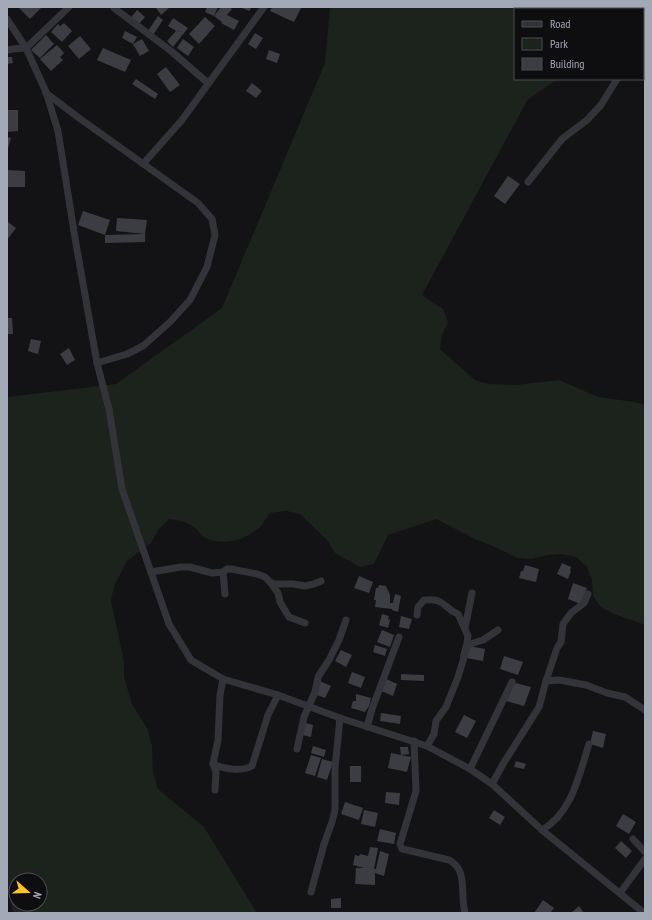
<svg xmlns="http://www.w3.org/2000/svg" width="652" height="920" font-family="'PT Sans Narrow',sans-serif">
<rect width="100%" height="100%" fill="#131315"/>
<path fill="#1b231c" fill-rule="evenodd" d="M330 7H645V23L643 25V9H515V79H558L528 99 422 295 443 309 448 322 442 335 440 349 475 380 488 384 516 385 559 380 598 397 635 402 645 405V625L614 614 601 607 593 596 592 580 587 567 576 557 562 554 547 555 532 559 518 558 493 546 477 540 436 519 388 535 374 564 360 567 335 553 327 540 300 514 286 511 270 513C267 517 264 522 261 526 248 539 224 547 206 538 202 536 199 531 195 528 188 522 178 520 169 519L158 530 151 543 127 561 114 586 111 601 124 661V677L132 704 148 730 152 746 153 774 158 789 204 827 257 913H13L7 881V397L116 384 222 308 325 63ZM16 880H40V904H16Z"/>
<g fill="#3c3d42">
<polygon points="18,7 42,7 30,19"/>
<polygon points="155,7 170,7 161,15"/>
<polygon points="207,7 218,7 214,16 205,12"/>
<polygon points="221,7 229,7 232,9 227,15 239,21 234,30 221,23 222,22 214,16"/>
<polygon points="239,7 251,7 250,11"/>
<polygon points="272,7 298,7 301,8 294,22 270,11"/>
<polygon points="137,10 145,17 137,26 129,20"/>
<polygon points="158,16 163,20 153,35 148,31"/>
<polygon points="205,17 215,26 199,44 189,34"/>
<polygon points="173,18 188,28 173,47 167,41 176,31 168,26"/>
<polygon points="64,23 72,31 62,42 51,32 58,24 60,26"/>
<polygon points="125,31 137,37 133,44 122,38"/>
<polygon points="255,33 263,38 256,49 248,44"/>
<polygon points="46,35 54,44 40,58 31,50"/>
<polygon points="80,36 91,49 79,59 68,46"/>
<polygon points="142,39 149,51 140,56 133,44"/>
<polygon points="183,39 194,47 188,56 177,48"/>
<polygon points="57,45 64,53 60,57 63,60 51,71 40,59"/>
<polygon points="103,48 131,60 125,72 97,60"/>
<polygon points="269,50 280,54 277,63 266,59"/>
<polygon points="7,57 12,57 13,63 7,64"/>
<polygon points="166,67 180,85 170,92 157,74"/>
<polygon points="136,79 158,94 155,99 132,84"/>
<polygon points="252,83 262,91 256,98 246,91"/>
<polygon points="7,110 18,110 18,131 7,132"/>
<polygon points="7,137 11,138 7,152"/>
<polygon points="7,170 25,171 25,187 7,187"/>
<polygon points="508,176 520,184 505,204 494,196"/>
<polygon points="83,211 110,220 105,235 78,225"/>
<polygon points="117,218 147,220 145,234 116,231"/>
<polygon points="7,221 16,228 7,240"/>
<polygon points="145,234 145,242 105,243 105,235"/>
<polygon points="7,318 12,318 13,334 7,334"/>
<polygon points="31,339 41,341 38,354 28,351"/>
<polygon points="69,348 75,360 67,365 60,354"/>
<polygon points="562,563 571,567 570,571 571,571 568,579 557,574"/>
<polygon points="525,565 539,569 536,582 519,578 521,571 523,571"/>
<polygon points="359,576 373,582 369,593 354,588"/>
<polygon points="573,583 587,588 581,604 568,599"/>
<polygon points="379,585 386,586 390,595 390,603 393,603 395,594 401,596 398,612 392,610 392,609 375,607 376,600 374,600 376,588 378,588"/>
<polygon points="382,614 389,616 388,619 390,620 388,628 379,625"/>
<polygon points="401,616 412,619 409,629 399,627"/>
<polygon points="382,630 394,635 390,647 377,642"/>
<polygon points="375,645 387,649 385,656 373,652"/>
<polygon points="463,645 485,649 483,661 460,657"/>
<polygon points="341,650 352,655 346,667 335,661"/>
<polygon points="504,656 523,662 518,675 500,669"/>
<polygon points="352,672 365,677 361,688 348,683"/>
<polygon points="401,674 424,675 424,681 401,680"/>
<polygon points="382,677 397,684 393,696 379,690"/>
<polygon points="320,681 331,686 325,698 314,694"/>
<polygon points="512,682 531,687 524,706 506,701"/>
<polygon points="356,694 371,698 369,706 365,712 351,708 353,701 356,701"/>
<polygon points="381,713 401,716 400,724 380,721"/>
<polygon points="464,715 476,721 467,738 455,732"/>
<polygon points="301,722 313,725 311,737 298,734"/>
<polygon points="593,731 606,734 603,748 590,744"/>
<polygon points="313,746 326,750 324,757 311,753"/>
<polygon points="400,747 408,747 409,754 401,755"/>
<polygon points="391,753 411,757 407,772 388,768"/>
<polygon points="311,755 321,758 315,776 305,773"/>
<polygon points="322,759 333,762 327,780 317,777"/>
<polygon points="516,761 526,764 524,769 514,767"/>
<rect x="350" y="766" width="11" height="16"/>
<polygon points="386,792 400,793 399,805 385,803"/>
<polygon points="345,802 363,808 359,820 341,814"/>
<polygon points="364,810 378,813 375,827 361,824"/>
<polygon points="494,810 505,817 500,825 489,818"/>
<polygon points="623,814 636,822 629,834 616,826"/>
<polygon points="380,829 396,833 394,844 377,841"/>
<polygon points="621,841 632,851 626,858 615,848"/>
<polygon points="370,847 378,848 374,869 376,869 380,851 389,854 384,876 375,873 375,885 355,884 356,868 364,868 353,865 355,855 359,856 360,854 368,856"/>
<polygon points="341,898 341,908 331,908 331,899"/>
<polygon points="543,900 554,908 550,913 534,913"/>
<polygon points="579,906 584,913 571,913"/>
</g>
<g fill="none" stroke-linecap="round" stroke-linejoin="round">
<g stroke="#33343a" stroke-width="7">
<polyline points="115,7 114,8 171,51 208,83"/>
<polyline points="7,19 26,48 46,92 58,131 75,238 97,363 109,409 122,489 169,624 191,660 223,679 278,695 340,718 427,746 470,769 492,784 542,830 644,913"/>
<polyline points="643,43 645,40"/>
<polyline points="7,50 13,49 26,48 69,7"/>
<polyline points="46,93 79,118 198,203 212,219 215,235 207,267 190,300 170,322 143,346 127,354 97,363"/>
<polyline points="143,164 182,120 264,7"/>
<polyline points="528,182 562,139 587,120 601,105 617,79"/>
<polyline points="151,572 181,567 190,567 212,573 223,572 227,569 231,569 257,574 265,577 271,583 275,584 293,584 305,586 314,584 321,581"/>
<polyline points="223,572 225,594"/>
<polyline points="271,583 278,593 280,602 289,617 305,623"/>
<path d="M417 615 418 607 424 600C428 600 434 599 438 601 447 604 447 610 458 614L468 636 466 651 458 677 446 707 436 721 434 734 427 746"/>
<polyline points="465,628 472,593"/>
<polyline points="467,645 483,640 498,630"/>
<polyline points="546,681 559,680 586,685 607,693 625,697 645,710"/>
<polyline points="367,727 372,709 399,637"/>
<path d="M414 741 416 791 400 844 402 849 407 850 449 860C464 868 462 882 463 897 463 902 464 908 465 913"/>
<polyline points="297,749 304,717 315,692 318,677 329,660 339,640 346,620"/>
<path d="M213 764C224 769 241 772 252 766L268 715 278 695"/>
<polyline points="470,769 512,682"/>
<polyline points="492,784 503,764 539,707 546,681 557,648 561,642 563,624 571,613 584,603 588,594"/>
<polyline points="215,790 216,772 213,764 218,740 220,695 223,679"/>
<path d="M542 830C572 813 579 775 589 744"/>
<polyline points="633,839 645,852"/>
<polyline points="311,892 324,844 332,822 335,810 335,768 340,718"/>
<polyline points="620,893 645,859"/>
</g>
</g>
<rect width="652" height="920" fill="none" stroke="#a3a8b6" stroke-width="16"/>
<rect x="514" y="8" width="130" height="72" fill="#0e0e10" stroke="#4a4c52"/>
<rect x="522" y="21" width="20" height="6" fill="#33343a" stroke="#4a4c52"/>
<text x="550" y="28" font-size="12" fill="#a3a8b6">Road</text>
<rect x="522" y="38" width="20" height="12" fill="#1b231c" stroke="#4a4c52"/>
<text x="550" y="48" font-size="12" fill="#a3a8b6">Park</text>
<rect x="522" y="58" width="20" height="12" fill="#3c3d42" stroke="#4a4c52"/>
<text x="550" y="68" font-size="12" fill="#a3a8b6">Building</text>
<g transform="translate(28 892) rotate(110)"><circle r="19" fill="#0e0e10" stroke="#4a4c52"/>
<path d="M0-3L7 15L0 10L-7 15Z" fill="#ffc420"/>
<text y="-6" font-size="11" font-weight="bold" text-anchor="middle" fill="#a3a8b6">N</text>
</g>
</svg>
